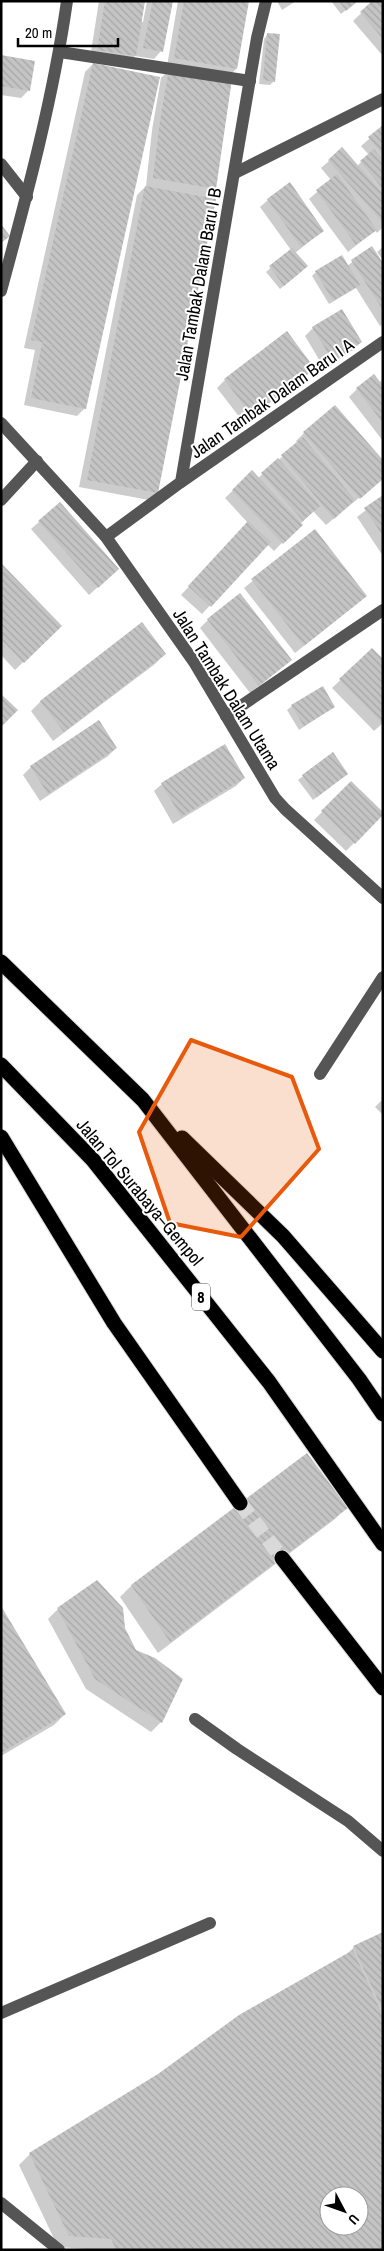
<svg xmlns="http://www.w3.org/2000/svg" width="384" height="2251" font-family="'Archivo Narrow',sans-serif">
<defs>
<pattern id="building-back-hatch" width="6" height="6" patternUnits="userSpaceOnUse" patternTransform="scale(1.25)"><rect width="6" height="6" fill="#c4c4c4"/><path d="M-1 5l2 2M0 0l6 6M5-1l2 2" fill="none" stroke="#a7a7a7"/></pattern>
</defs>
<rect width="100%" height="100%" fill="#fff"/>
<g fill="#0003" fill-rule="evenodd">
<polygon points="99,1 144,1 141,22 143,22 147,1 172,1 161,51 154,59 135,56 127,64 90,58"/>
<polygon points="178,1 248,1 236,69 228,77 167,66"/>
<polygon points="277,1 296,1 282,10"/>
<polygon points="331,1 357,1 341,14"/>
<polygon points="374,1 383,1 383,56 353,21"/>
<polygon points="268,34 274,81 270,85 259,84 264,39"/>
<polygon points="1,56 29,90 21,98 1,95"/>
<polygon points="93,64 85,408 77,416 24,405 35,350 24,348 85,72"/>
<polygon points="169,70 215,188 205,198 157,492 149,500 79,487 137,195 146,186 152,130 161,78"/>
<polygon points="383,127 383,227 377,233 375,230 348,252 309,199 331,180 321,168 329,161 357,166 369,155 361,146"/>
<polygon points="268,200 323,231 295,253 302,271 280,289 266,272 291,250 260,207"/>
<polygon points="383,247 383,260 377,252"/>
<polygon points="371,248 383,265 383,324 380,326 356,288 329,304 312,276 316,272 347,266"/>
<polygon points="313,328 361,342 353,350 324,368 305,336"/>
<polygon points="313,368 244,423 217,388 225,380"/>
<polygon points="383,379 383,441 349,397 357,389 379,383"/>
<polygon points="304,433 383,478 326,525 313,511 274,551 267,544 202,614 181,595 248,523 225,498 252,472 258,478 298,443 296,441"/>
<polygon points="383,497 383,556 357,517"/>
<polygon points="39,522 109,577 89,595 31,529"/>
<polygon points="315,530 366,596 295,653 244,588"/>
<polygon points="2,566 60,626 15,670 1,655"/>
<polygon points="208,620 282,667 250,693 200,628"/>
<polygon points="372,650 383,723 374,731 332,688"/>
<polygon points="165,654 155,664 53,741 31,711 41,701"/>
<polygon points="292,706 334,707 299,730 287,710"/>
<polygon points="99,722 116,748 108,756 40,801 23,775 31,767"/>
<polygon points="332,754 347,774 313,800 298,780"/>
<polygon points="244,778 236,786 173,824 154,791 162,784"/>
<polygon points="351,783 383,814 346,851 314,820"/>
<polygon points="383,1099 383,1115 375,1107"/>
<polygon points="307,1455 346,1508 335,1519 158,1653 120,1597 131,1586"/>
<polygon points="1,1608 65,1714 54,1725 1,1756"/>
<polygon points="58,1609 124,1628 161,1722 151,1732 86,1689 48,1619"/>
<path d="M383 1933V2250H100L58 2247 19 2165 30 2154 159 2075 344 1957 354 1947ZM329 2196H359V2226H329Z"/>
</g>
<g fill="url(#building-back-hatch)" fill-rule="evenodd">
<polygon points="105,1 145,1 136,56 97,50"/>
<polygon points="153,1 173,1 163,52 143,48"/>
<polygon points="184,1 249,1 237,69 174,58"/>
<polygon points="339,1 358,1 346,11"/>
<polygon points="372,1 383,1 383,39 360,12"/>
<polygon points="267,33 280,34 275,82 263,80"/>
<polygon points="1,55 35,61 30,91 1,86"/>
<polygon points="93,63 160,77 86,409 31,398 42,343 59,346 31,340"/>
<polygon points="169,69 232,79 216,189 153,178 160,121"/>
<polygon points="383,125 383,155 368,137"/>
<polygon points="342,147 383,194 383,223 328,160"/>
<polygon points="374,149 383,160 383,189 360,161"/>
<polygon points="337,174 377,230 356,245 316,190"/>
<polygon points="290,182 324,231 301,247 267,199"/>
<polygon points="145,186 216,199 158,493 87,480"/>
<polygon points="1,224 10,236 1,243"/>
<polygon points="372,246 383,263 383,310 351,260"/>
<polygon points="292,248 308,266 284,286 269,266"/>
<polygon points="342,255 360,285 333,301 315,271"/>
<polygon points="342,309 362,342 333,361 312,327"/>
<polygon points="287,331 315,369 252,416 224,379"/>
<polygon points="374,374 383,386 383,423 356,388"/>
<polygon points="335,405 383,460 383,479 360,499 303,432"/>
<polygon points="303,437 355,500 334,519 281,455"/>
<polygon points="278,458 320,506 303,521 261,473"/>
<polygon points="252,470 303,525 283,544 232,490"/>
<polygon points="383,495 383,536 364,508"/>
<polygon points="60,502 119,569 98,588 38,521"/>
<polygon points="248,521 271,542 211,607 188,586"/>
<polygon points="315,529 367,596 304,646 251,579"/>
<polygon points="2,564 62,626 24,663 1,639"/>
<polygon points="240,593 292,660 259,686 207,619"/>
<polygon points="142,622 166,654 64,732 40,701"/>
<polygon points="372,648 383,659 383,724 339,679"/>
<polygon points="323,686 335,707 304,726 291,705"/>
<polygon points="1,694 18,710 1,727"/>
<polygon points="99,720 117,748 48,794 30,766"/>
<polygon points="225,744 245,778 181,817 161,783"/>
<polygon points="333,752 348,774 317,797 302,775"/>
<polygon points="351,781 383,812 383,815 355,844 321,811"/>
<polygon points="307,1453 348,1508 170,1642 131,1585"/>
<polygon points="97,1580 123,1608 125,1628 136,1650 155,1658 183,1679 162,1723 95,1679 57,1608"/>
<polygon points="1,1606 66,1714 1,1753"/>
<polygon points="383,1932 383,2011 353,1946"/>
<path d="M353 1950 383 2016V2250H116L111 2239 69 2236 29 2153 158 2074 239 2015ZM329 2196H359V2226H329Z"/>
</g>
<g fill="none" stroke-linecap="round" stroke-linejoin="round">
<polyline stroke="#d9d9d9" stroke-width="15" stroke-dasharray="15 8" stroke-linecap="butt" points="240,1503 282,1558"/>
<defs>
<g id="highway">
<polyline points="1,962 143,1100 359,1379 383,1414"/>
<polyline points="1,1065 93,1160 269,1382 383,1544"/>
<polyline points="1,1137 114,1323 240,1503"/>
<polyline points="182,1138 283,1236 383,1351"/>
<polyline points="282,1558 383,1688"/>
</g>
</defs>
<use href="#highway" stroke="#dbdbdb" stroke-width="17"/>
<g stroke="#555" stroke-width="12">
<polyline points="60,52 250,81"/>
<polyline points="1,164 27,197"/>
<polyline points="235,173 383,99"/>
<path d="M1 291C27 195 53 99 67 1"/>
<polyline points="1,423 106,537 194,662 275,798 285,809 383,898"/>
<polyline points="181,482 383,342"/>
<polyline points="1,500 37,461"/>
<polyline points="106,537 181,482 257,38 266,1"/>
<polyline points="226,716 383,610"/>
<polyline points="320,1074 383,977"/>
<polyline points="195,1719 237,1749 348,1821 383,1851"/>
<polyline points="1,2013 210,1923"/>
<polyline points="1,2203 59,2250"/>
</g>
<use href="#highway" stroke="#000" stroke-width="15"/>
</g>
<path fill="#e8590c" fill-opacity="0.2" stroke="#e8590c" stroke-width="4" stroke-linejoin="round" d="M191 1040 292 1077 319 1149 241 1237 170 1223 139 1132Z"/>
<g text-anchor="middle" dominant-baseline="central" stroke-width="4" stroke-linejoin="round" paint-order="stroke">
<rect fill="#fff" stroke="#4c4c4c" stroke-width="1" x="192" y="1283.5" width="18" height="27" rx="4"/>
<g font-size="16" font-weight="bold" fill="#000">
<text x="201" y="1297">8</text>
</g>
<g font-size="18" fill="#000" stroke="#fff">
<text transform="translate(198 284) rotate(-80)">Jalan Tambak Dalam Baru I B</text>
<text transform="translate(272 398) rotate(-35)">Jalan Tambak Dalam Baru I A</text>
<text transform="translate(227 689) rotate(58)">Jalan Tambak Dalam Utama</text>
<text transform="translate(140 1192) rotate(50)">Jalan Tol Surabaya–Gempol</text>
</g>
</g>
<rect width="384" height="2251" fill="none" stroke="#000000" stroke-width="5"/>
<g transform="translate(344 2211) rotate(131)"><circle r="24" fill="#ffffff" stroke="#999999"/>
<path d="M0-4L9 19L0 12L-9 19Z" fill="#000000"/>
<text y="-8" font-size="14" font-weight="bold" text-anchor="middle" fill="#000000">U</text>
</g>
<path d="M18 38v8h100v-8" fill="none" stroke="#000000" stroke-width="2.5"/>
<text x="25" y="38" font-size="15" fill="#000000" stroke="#ffffff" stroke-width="4" paint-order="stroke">20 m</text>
</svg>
